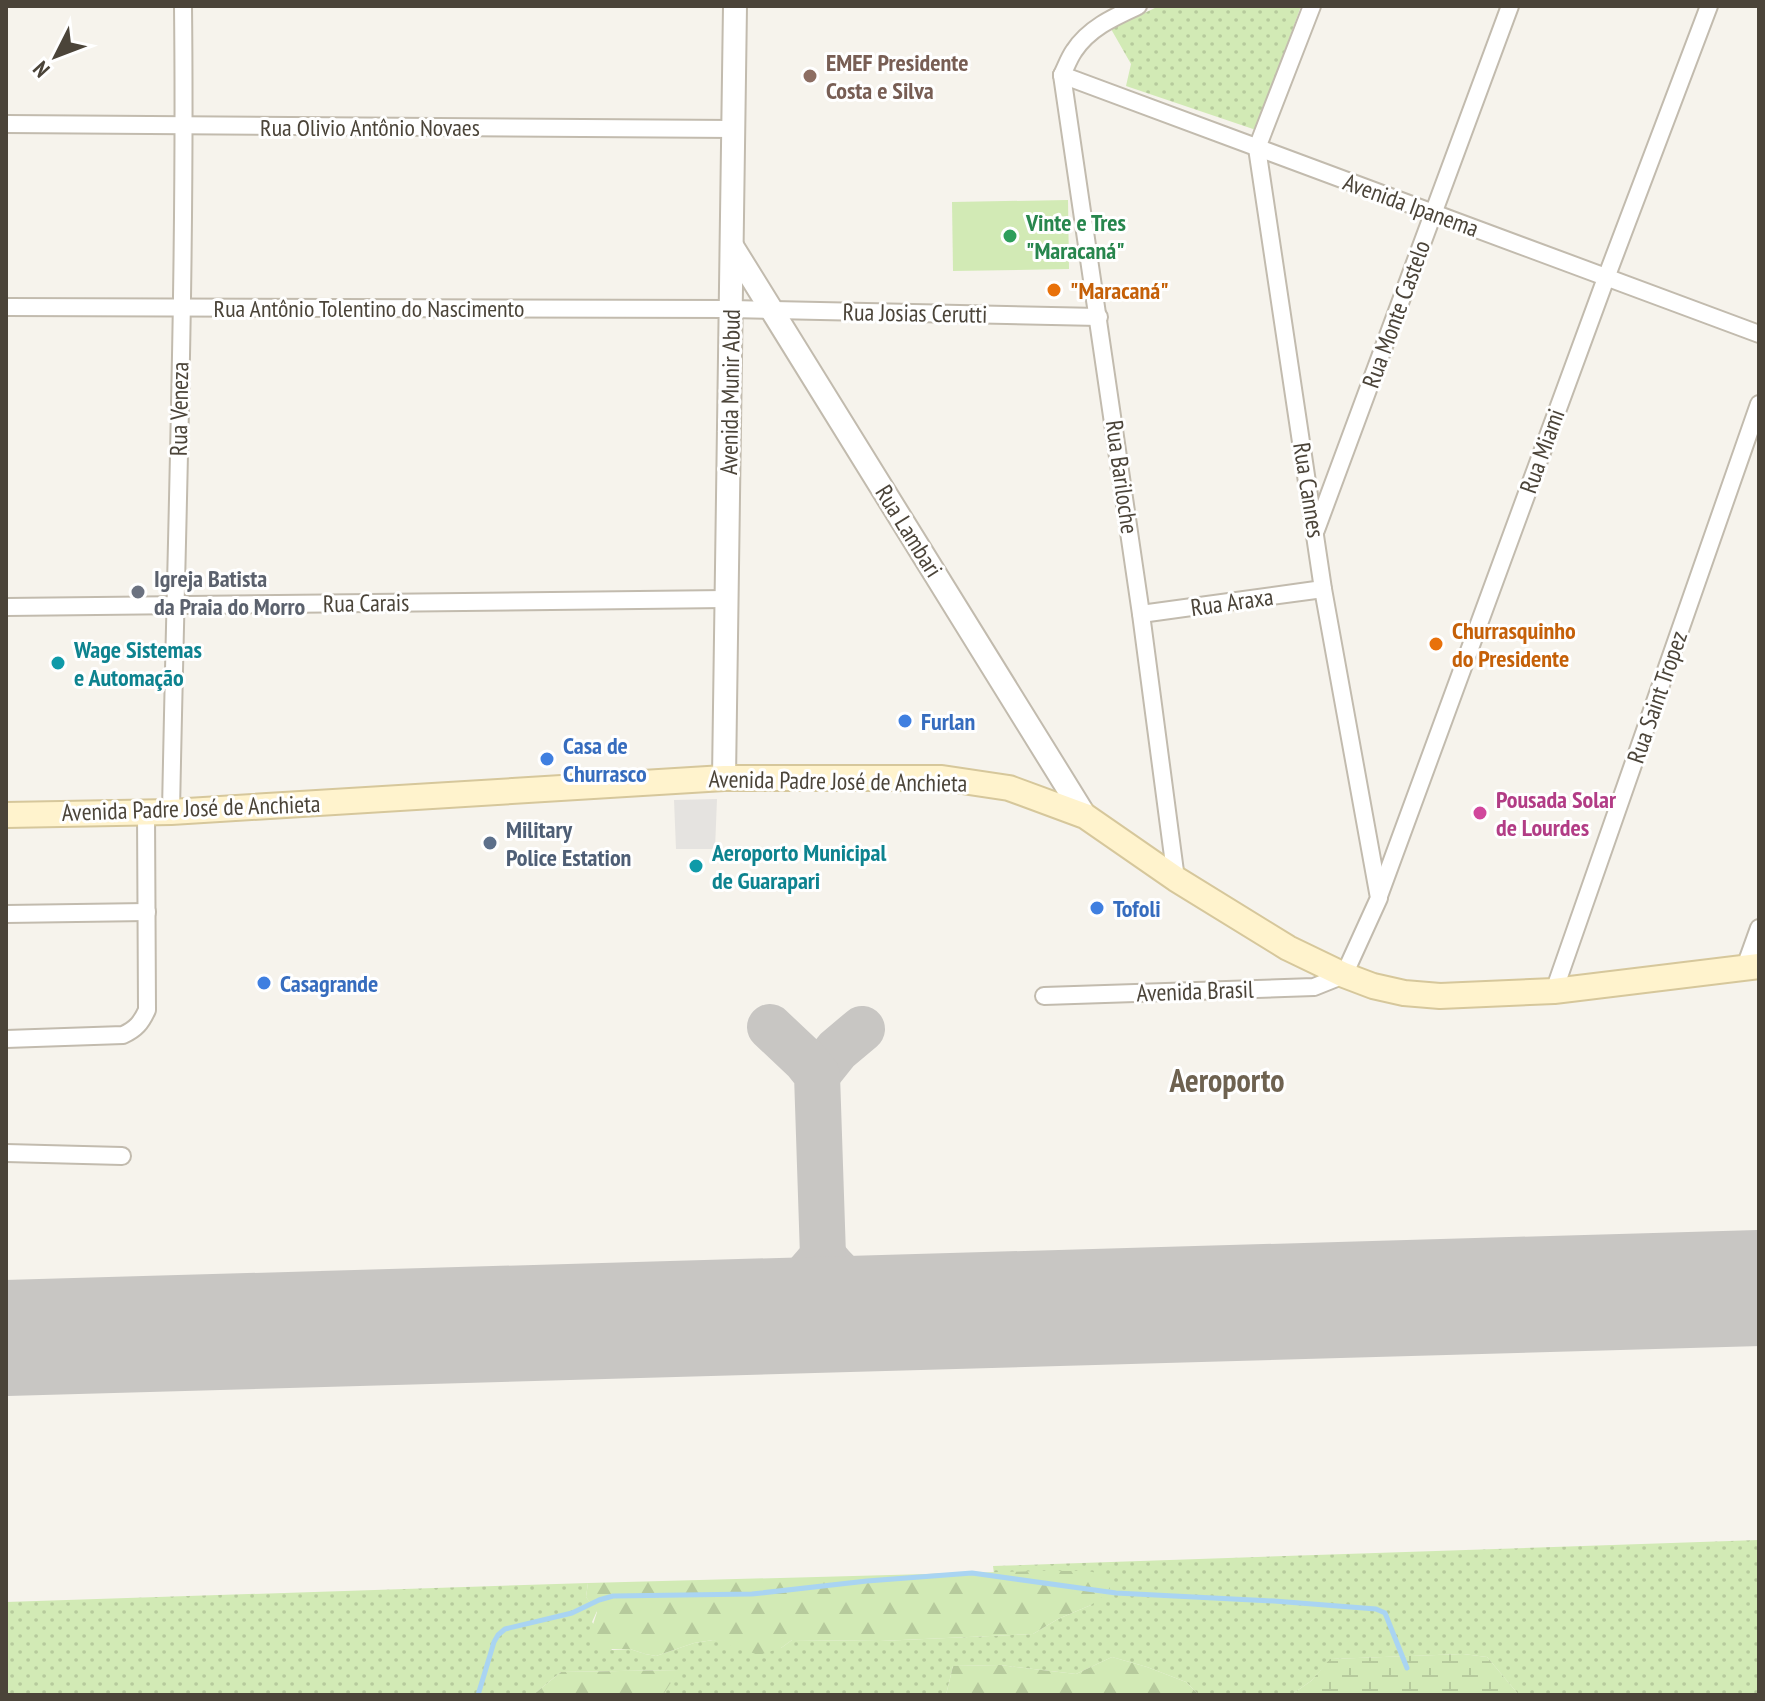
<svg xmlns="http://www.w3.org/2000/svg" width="1765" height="1701" font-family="'PT Sans Narrow',sans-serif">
<defs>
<pattern id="grass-dots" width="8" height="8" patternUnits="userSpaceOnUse" patternTransform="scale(2)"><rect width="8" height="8" fill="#d2eab5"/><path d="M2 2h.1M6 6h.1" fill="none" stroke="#b6ca9c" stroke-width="1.8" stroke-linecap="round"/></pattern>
<pattern id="forest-firs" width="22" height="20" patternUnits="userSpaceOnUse" patternTransform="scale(2)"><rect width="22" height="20" fill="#d2eab5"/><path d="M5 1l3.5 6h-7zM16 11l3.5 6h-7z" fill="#b6ca9c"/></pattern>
<pattern id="wetland-marsh" width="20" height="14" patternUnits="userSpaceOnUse" patternTransform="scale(2)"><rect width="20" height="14" fill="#d2eab5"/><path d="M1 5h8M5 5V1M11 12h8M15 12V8" fill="none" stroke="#b6ca9c"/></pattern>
</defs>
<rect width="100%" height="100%" fill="#f6f3ec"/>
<g fill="url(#grass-dots)">
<polygon points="1159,6 1301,6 1256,130 1126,86 1131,64 1111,29"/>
<polygon points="1759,1540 1759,1695 1519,1695 1487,1657 1463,1654 1331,1659 1311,1681 1291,1695 1199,1695 1186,1682 1147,1667 1112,1657 1076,1674 1000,1665 953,1666 946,1695 663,1695 678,1670 561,1672 533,1695 6,1695 6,1602 588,1583 586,1597 597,1611 592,1622 612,1650 630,1649 645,1654 656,1656 694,1643 713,1640 781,1648 792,1640 880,1641 1033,1634 1058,1619 1091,1605 1088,1571 994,1574 993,1566"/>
</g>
<g fill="url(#forest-firs)">
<polygon points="1040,1571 1088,1571 1105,1575 1111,1585 1106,1594 1091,1605 1058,1619 1033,1634 880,1641 792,1640 781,1648 759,1655 713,1640 694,1643 656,1656 645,1654 630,1649 597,1649 588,1640 597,1612 586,1597 588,1583"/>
<polygon points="1112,1657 1147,1667 1186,1682 1199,1695 946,1695 953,1666 1000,1665 1076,1674"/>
<polygon points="679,1670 663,1695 533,1695 561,1672"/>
</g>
<polygon fill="url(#wetland-marsh)" points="1463,1654 1487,1657 1519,1695 1291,1695 1311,1681 1330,1659"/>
<polygon fill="#d2eab5" points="1068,200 1069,269 953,271 952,202"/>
<polygon fill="#e5e3e0" points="717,799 715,849 676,849 674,800"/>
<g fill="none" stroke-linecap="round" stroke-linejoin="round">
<polyline stroke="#a9d4f2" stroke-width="5" points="478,1695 494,1642 498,1635 505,1629 572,1613 599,1600 613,1596 752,1594 867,1581 972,1573 1116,1593 1274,1601 1376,1609 1385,1613 1407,1668"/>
<g stroke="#c8c6c3" stroke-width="46">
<polyline points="817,1075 837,1050 862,1029"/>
<path d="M823 1256C855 1295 873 1303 922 1312"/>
<path d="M726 1318C776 1306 791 1297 823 1256L817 1075 805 1060 770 1027"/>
</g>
<polyline stroke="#c8c6c3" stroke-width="116" points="6,1338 1759,1288"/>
<defs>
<g id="minor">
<polyline points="1062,75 1141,614 1176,879"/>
<polyline points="1062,75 1759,334"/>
<path d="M1062 75C1066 67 1069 58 1074 51 1089 28 1114 17 1138 6"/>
<polyline points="6,124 734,129"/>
<polyline points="6,307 731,309 1099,317"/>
<polyline points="1316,530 1510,6"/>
<polyline points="6,607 726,599"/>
<polyline points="1141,614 1323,589"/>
<path d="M171 812C176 543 186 274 183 6"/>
<polyline points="1379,896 1606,278 1709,6"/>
<polyline points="6,914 147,912"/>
<polyline points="1745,967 1759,928"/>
<polyline points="1554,991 1759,404"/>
<polyline points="1044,996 1314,987 1344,975 1379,898 1323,589 1257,148 1312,6"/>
<path d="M6 1039 123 1035C136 1029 141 1023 147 1010L146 812"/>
<polyline points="6,1153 122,1156"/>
</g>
<g id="tertiary">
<polyline points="732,246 1085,816"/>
<polyline points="724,778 735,6"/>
</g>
<polyline id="secondary" points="6,815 171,812 724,778 942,778 1009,788 1085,816 1176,879 1288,948 1344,975 1373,986 1404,993 1440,996 1554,991 1759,966"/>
</defs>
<use href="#minor" stroke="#c2bbae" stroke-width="20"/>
<use href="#tertiary" stroke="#c2bbae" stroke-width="26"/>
<use href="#secondary" stroke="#d6c79b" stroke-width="28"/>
<use href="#minor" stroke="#fff" stroke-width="16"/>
<use href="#tertiary" stroke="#fff" stroke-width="22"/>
<use href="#secondary" stroke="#fff3cd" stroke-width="24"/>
</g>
<circle fill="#8d6e63" stroke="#fff" stroke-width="3" cx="810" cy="76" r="8"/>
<circle fill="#2e9e5b" stroke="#fff" stroke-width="3" cx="1010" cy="236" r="8"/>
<g fill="#e8710a" stroke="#fff" stroke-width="3">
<circle cx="1054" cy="290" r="8"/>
<circle cx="1436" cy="644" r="8"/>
</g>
<circle fill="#6b7280" stroke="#fff" stroke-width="3" cx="138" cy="592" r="8"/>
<g fill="#0f9aa8" stroke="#fff" stroke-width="3">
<circle cx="58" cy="663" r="8"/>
<circle cx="696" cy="866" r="8"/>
</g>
<g fill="#3f7fe0" stroke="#fff" stroke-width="3">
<circle cx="905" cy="721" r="8"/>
<circle cx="547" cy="759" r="8"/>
<circle cx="1097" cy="908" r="8"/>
<circle cx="264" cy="983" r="8"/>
</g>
<circle fill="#d1479c" stroke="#fff" stroke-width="3" cx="1480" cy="813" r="8"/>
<circle fill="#5c6f8a" stroke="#fff" stroke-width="3" cx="490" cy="843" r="8"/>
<g text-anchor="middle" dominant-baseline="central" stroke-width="6" stroke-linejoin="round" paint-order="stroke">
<g font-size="24" font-weight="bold" fill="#785e54" stroke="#fff" text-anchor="start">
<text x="826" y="62">EMEF Presidente<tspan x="826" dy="28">Costa e Silva</tspan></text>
</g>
<g font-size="24" fill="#4b4439" stroke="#fff">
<text x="370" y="127">Rua Olivio Antônio Novaes</text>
<text transform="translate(1411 205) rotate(20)">Avenida Ipanema</text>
<text x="369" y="308">Rua Antônio Tolentino do Nascimento</text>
<text transform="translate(915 313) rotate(1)">Rua Josias Cerutti</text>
<text transform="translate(1396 314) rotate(-70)">Rua Monte Castelo</text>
<text transform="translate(730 392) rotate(-89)">Avenida Munir Abud</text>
<text transform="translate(179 409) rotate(-89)">Rua Veneza</text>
<text transform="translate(1542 451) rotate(-70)">Rua Miami</text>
<text transform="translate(1122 477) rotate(82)">Rua Bariloche</text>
<text transform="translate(1309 490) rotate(81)">Rua Cannes</text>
<text transform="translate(909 531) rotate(58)">Rua Lambari</text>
<text transform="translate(1232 602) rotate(-8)">Rua Araxa</text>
<text transform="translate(366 603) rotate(-1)">Rua Carais</text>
<text transform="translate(1657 697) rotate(-71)">Rua Saint Tropez</text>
<text transform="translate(838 781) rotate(1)">Avenida Padre José de Anchieta</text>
<text transform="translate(191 808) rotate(-2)">Avenida Padre José de Anchieta</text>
<text transform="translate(1195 991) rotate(-2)">Avenida Brasil</text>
</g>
<g font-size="24" font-weight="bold" fill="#27864d" stroke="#fff" text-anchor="start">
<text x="1026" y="222">Vinte e Tres<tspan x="1026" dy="28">"Maracaná"</tspan></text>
</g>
<g font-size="24" font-weight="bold" fill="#c56008" stroke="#fff" text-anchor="start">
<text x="1070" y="290">"Maracaná"</text>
<text x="1452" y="630">Churrasquinho<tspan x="1452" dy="28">do Presidente</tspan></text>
</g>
<g font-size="24" font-weight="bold" fill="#5b616d" stroke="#fff" text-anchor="start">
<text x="154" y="578">Igreja Batista<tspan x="154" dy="28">da Praia do Morro</tspan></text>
</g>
<g font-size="24" font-weight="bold" fill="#0d838f" stroke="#fff" text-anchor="start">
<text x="74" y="649">Wage Sistemas<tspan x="74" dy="28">e Automação</tspan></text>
<text x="712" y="852">Aeroporto Municipal<tspan x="712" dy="28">de Guarapari</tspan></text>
</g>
<g font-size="24" font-weight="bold" fill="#366cbe" stroke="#fff" text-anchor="start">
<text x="921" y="721">Furlan</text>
<text x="563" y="745">Casa de<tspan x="563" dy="28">Churrasco</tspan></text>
<text x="1113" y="908">Tofoli</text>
<text x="280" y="983">Casagrande</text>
</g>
<g font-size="24" font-weight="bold" fill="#b23c85" stroke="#fff" text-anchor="start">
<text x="1496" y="799">Pousada Solar<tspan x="1496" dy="28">de Lourdes</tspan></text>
</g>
<g font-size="24" font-weight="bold" fill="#4e5e75" stroke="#fff" text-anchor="start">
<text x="506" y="829">Military<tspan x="506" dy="28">Police Estation</tspan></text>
</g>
<g font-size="32" font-weight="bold" fill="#6e6250" stroke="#fff">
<text x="1227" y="1080">Aeroporto</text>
</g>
</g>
<rect width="1765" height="1701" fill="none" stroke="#4b4439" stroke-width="16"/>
<g transform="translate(56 56) rotate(228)" stroke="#ffffff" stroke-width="6" paint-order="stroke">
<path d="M0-6L14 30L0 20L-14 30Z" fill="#4b4439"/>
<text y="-12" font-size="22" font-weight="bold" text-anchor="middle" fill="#4b4439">N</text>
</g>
</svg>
